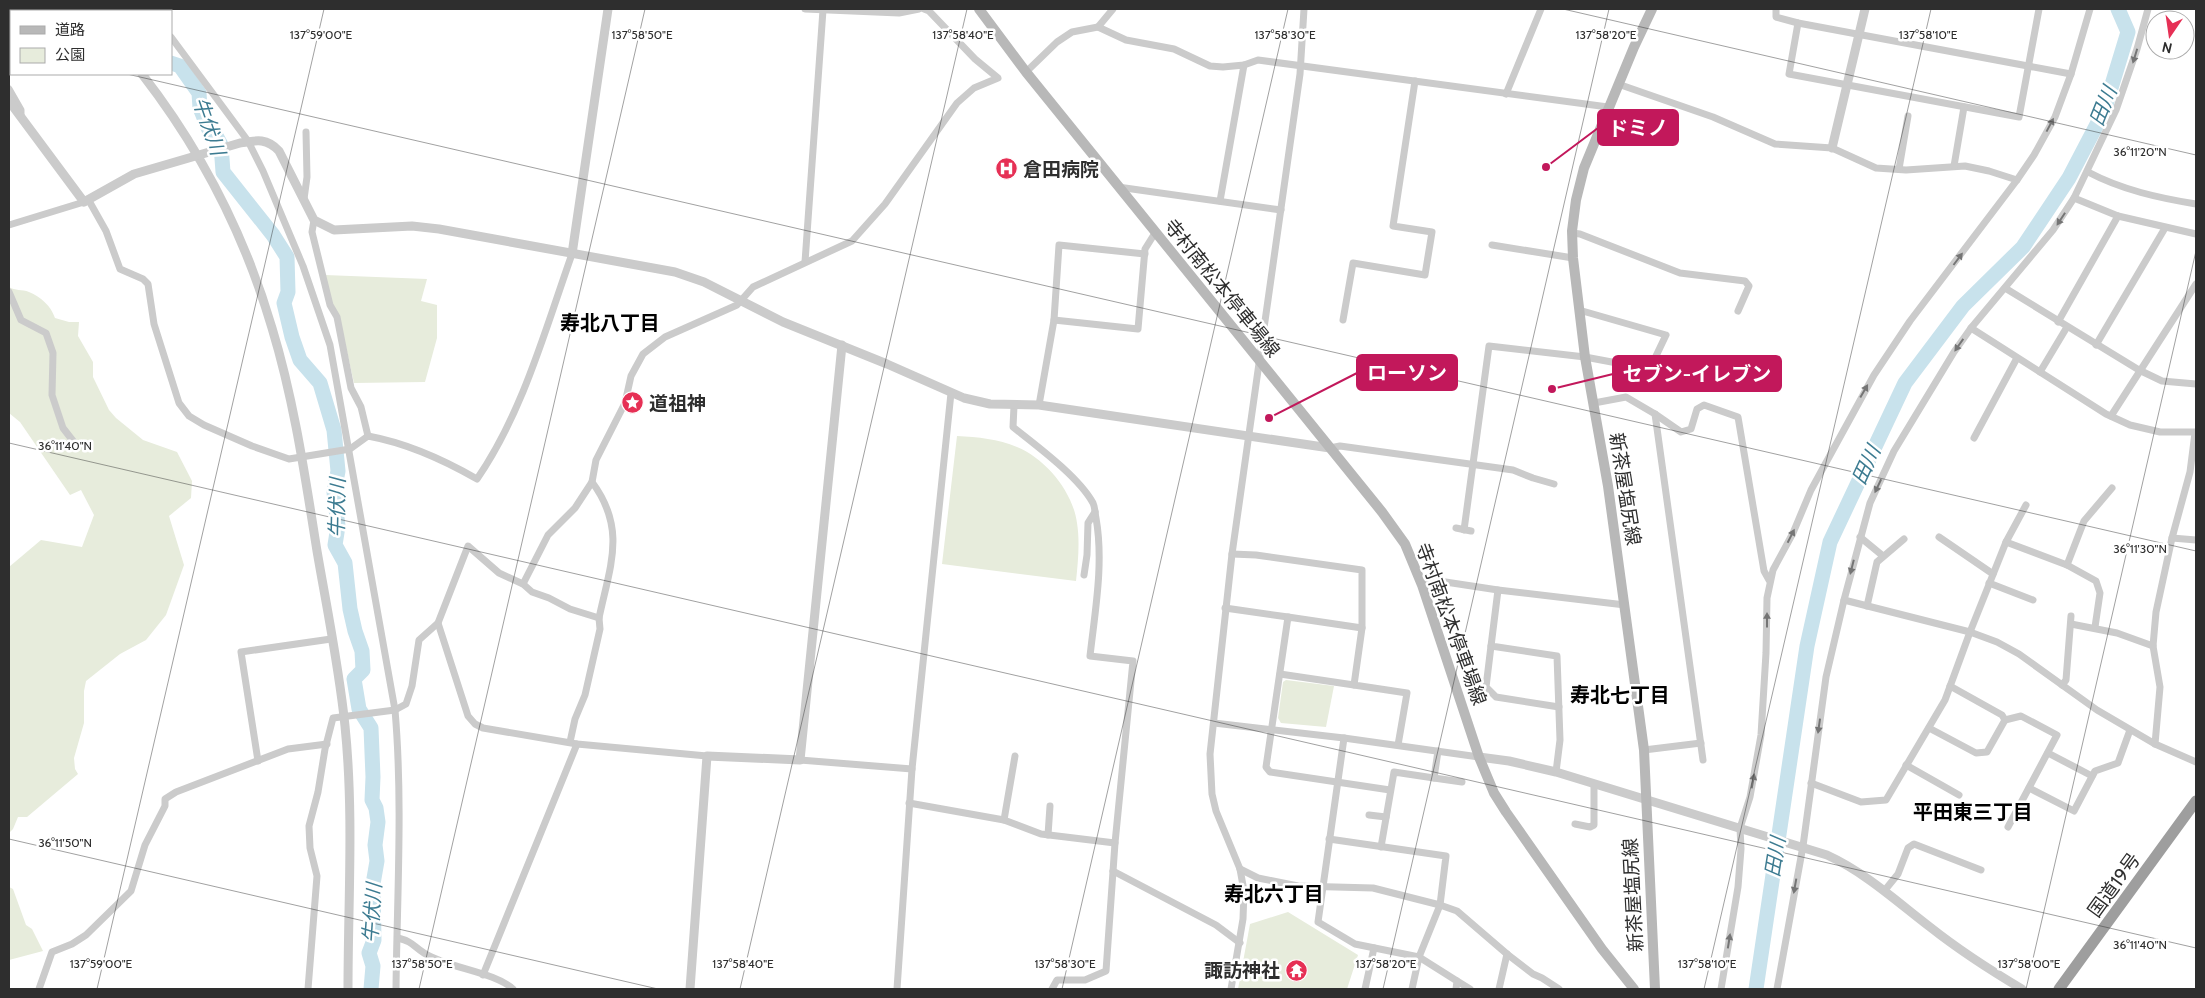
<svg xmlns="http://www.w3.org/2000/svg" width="2205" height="998" font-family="Cabin,'Noto Sans JP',sans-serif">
<rect width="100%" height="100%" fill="#fff"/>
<g fill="#e7ecdc">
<polygon points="325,275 427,279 421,301 437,305 437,338 425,382 354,383 339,316 333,305"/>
<path d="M9 287C15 291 22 289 29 292 41 297 51 306 55 318L69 322H79L78 336 93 362V377L109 410 116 418 143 440 177 452 192 481 191 498 169 516 184 565 166 615 146 640 120 654 86 681 84 691V723L74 758 75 769 78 774 27 817H18L13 829 9 833V567L41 540 82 547 94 515 81 490 70 495 20 422 9 413Z"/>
<path d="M957 436C978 437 998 439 1017 447 1046 459 1073 492 1077 523 1080 542 1078 562 1076 581L942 564Z"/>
<polygon points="1286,680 1334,686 1326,727 1281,723 1278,718 1283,682"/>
<polygon points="9,887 13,889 26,925 32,929 43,951 9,960"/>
<polygon points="1288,912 1358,955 1347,989 1238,989 1250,924"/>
</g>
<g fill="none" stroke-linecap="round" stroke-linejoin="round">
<g stroke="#c8e2ec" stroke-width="15">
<polyline points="121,9 123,11"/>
<polyline points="171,63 180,66 199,93 200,108 209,130 216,136 221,145 223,172 273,235 287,257 288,292 284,303 292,337 300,360 320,383 334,430 338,471 334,492 338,526 335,545 345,563 350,609 355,631 362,651 363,670 354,679 359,709 371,728 373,777 372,800 376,808 378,822 375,845 377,861 373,884 374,940 369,953 373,966 371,989"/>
<polyline points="1756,989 1807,646 1830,542 1905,383 1963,306 2023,247 2069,178 2104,111 2128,32 2118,9"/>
</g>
<g stroke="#cbcbcb" stroke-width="7">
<polyline points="148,9 150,11"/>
<polyline points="805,9 899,13 919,9"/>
<polyline points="1776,9 1776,17 1798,23 2071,74"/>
<polyline points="1798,23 1789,74 2019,117 2039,9"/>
<polyline points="1098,27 1126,40 1174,49 1210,66 1223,67 1244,65 1258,60 1608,107"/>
<path d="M171 37 248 141 263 171 303 266 330 345 395 710C403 803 397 896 396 989"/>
<polyline points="1026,72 1057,42 1072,32 1098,27 1113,9"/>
<polyline points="1618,84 1713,117 1775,144 1832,148 1876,168 1906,170 1965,166 1989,171 2017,180"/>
<polyline points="9,89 21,110 21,116"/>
<polyline points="1506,94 1541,9"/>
<polyline points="1954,166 1964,107"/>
<polyline points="1899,169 1908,116"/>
<path d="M2088 172C2122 190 2159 198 2196 204"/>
<polyline points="1118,187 1281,210"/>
<polyline points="2074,198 2118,216 2196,234"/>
<path d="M88 199 106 231 120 269 143 279 148 284 154 324 179 403 189 416 204 425 252 446 289 459 350 449 368 436C406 443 444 460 477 479 523 412 545 330 572 254"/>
<polyline points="304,199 307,177 306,132"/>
<polyline points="1220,201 1244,65"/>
<polyline points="314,220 312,232 330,305 337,317 351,388 361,407 368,436"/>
<polyline points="9,225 84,202"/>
<polyline points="1572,233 1580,234 1680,273 1745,281 1749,286 1738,311"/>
<polyline points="1492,245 1573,258"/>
<polyline points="805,262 823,10"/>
<polyline points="2005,288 2139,370 2162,381 2196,384"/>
<polyline points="9,292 21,320 46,333 53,353 52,395 63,428 77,446"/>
<polyline points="1054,320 1138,329 1145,249 1155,233"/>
<polyline points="1343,320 1353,263 1425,275 1432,232 1393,226 1415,81"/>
<polyline points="2058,322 2118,216"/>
<polyline points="1971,328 2106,414 2130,425 2160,432 2196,432"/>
<polyline points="2096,345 2165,228"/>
<polyline points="2040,372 2067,327"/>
<polyline points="1594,403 1626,397 1655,414 1681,432 1691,429 1697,409 1704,405 1738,417 1764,571 1769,580"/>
<polyline points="1039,405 1054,320 1059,245 1145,254"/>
<path d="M1014 406 1013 427C1037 446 1079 477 1093 503 1095 507 1095 514 1096 518 1104 563 1095 611 1090 656L1133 661 1115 843 1106 971 1085 980H1057L1052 989"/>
<polyline points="1655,414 1703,760"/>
<polyline points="2111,416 2196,284"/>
<polyline points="1974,438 2017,358"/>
<polyline points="1330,448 1340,446 1513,470 1533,478 1554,484"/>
<polyline points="1456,528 1471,531"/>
<polyline points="1464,530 1489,346 1585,357 1617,363 1651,384 1656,356 1666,335 1579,310"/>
<polyline points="1860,537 1883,556"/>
<polyline points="1939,537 1993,574"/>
<polyline points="2172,538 2196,540"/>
<polyline points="2006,542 2067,565 2096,581 2100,593 2095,627"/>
<polyline points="1232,554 1256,555 1362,570 1362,628 1354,685 1407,693 1398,745"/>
<polyline points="2067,565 2084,521 2112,488"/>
<polyline points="1084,575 1087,555 1088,523 1095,512"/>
<polyline points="1989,583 2033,600"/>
<polyline points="523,584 548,535 575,508 592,482"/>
<polyline points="1422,585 1439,581 1498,590 1625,605"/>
<polyline points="1498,590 1491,646 1557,656 1560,740 1556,772"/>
<polyline points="1844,600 1970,632 1997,642 2019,654 2097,710 2155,744 2196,762"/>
<polyline points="1867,606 1877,562 1904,539"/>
<polyline points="1225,608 1288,617"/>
<polyline points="438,623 468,716 475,724 483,728 577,744 707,756"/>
<polyline points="2071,624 2117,633 2153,646"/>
<polyline points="1362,628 1288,617 1266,767 1270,772 1390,790"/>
<polyline points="1491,646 1486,687 1496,697 1559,707"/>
<polyline points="1280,674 1354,685"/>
<polyline points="2062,685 2066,680 2071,616"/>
<polyline points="2005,720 2021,716 2057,735 2008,827"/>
<polyline points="1214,723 1344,738 1479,757"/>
<polyline points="1929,728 1976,753 1987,752 2005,720 2002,715 1950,686"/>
<polyline points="1344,738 1318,922 1355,944 1419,957 1457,981 1456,989"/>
<path d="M570 742 575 719 585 695 600 629 599 618C610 566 627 529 592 482L596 460 625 403 631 376 643 354 665 337 737 305 753 287 852 241 885 204 957 103 974 88 998 78 975 59 929 11 924 9"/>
<polyline points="2155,744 2160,687 2153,646 2156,612 2172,538 2190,472 2195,433"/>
<polyline points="1644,750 1701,743"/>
<polyline points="2048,753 2092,776"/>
<polyline points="800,760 912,769"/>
<polyline points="258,761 241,652 331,639"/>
<polyline points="1906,765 1959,795"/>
<polyline points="1434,778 1462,782"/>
<polyline points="1811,783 1861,802 1886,800 1945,700 1970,632 2006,542 2026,505"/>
<polyline points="2029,788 2074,811 2095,771 2118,763 2130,730"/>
<polyline points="909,803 1004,820 1041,834 1115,843"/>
<polyline points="1369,815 1386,817"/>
<polyline points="1004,820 1015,756"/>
<polyline points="1575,824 1590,827 1594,825 1594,784"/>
<polyline points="1048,835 1050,806"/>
<polyline points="1329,839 1446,856 1440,905 1419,957 1412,989"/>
<polyline points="1381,847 1394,772 1434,778 1438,751"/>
<polyline points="1240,869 1258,878 1298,886 1373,888 1440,905 1457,911 1507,954 1533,974 1542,978 1559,989"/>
<polyline points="1113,871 1216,925 1240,943"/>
<polyline points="1885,890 1898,874 1908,848 1914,844 1981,870"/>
<path d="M398 938C413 942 412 945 424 953 447 968 495 972 513 989"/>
<polyline points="483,975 577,744"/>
<polyline points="1457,981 1470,989"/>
<polyline points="39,989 52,952 72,944 86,935 131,891 145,845 165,806 165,799 176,792 288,749 327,744"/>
<polyline points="308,989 317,876 310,848 309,826 318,792 325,749 333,718 395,710 406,704 412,686 419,640 438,623 468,546 499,573 523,584 532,592 549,598 570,609 599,618"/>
<polyline points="897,989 912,769 951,393"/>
<polyline points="1231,989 1243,919 1244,891 1240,869 1216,811 1212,794 1210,754 1232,554 1300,74 1304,9"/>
<polyline points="1365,989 1374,948"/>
<polyline points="1499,989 1507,954"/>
<polyline points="1721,989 1738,887 1741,849 1740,828 1750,797 1761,735 1766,653 1767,598 1773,570 1793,533 1811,490 1874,375 1910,321 2017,180 2034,155 2055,117 2071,74 2090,9"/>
<polyline points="1777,989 1803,846 1826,677 1844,600 1870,503 1894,451 1954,352 1971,328 2053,230 2074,198 2116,110 2137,49 2148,9"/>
</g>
<g stroke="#cbcbcb" stroke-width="9">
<polyline points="91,9 93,11"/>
<path d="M142 74C201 150 245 236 272 328 294 400 305 476 317 551 327 609 339 667 345 726 354 814 348 902 348 989"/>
<path d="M9 101 84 202 134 174 240 143C257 140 267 138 279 151L314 220 334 230 412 226 439 229 675 272 704 282 783 322 887 364 964 398 990 404 1039 405 1330 448"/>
<polyline points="1832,148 1865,9"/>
<polyline points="572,254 608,9"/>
<path d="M1479 757 1509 761 1556 772 1827 855C1866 873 1896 901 1930 927 1959 950 1990 970 2022 989"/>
<polyline points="690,989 707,756 800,760 842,345"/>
</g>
<g stroke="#b8b8b8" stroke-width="10">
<polyline points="979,9 1026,72 1382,512 1405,544 1422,585 1479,757 1494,793 1506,812 1602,949 1634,989"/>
<polyline points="1652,9 1634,47 1584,168 1576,200 1572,231 1573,258 1585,357 1608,486 1644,750 1655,989"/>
</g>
<polyline stroke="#9e9e9e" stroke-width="11" points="2059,989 2196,801"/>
</g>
<defs><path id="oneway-solid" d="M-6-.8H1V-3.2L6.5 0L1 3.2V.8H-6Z" transform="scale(1.25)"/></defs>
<g fill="#757575">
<use href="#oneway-solid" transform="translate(2135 56) rotate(107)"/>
<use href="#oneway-solid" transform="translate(2050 125) rotate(-62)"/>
<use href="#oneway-solid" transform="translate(2061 219) rotate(123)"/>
<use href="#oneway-solid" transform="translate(1958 259) rotate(-53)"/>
<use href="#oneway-solid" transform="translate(1959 345) rotate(125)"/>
<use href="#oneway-solid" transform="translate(1864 391) rotate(-60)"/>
<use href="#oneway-solid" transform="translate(1878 486) rotate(115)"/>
<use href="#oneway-solid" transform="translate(1791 536) rotate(-63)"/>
<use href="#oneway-solid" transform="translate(1852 567) rotate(104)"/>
<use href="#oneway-solid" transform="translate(1767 620) rotate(-90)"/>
<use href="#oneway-solid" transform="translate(1819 726) rotate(98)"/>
<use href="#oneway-solid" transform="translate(1753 781) rotate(-80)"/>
<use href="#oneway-solid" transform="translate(1795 886) rotate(100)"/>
<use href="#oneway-solid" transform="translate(1729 941) rotate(-81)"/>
</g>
<path fill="none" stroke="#2e2e2e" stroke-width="1" stroke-opacity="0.45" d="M1563 9 2196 155M9 46 11 47M127 74 2196 551M9 443 2196 948M9 839 658 989M97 989 324 9M419 989 645 9M740 989 967 9M1062 989 1288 9M1383 989 1609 9M1704 989 1931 9M2026 989 2196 251"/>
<defs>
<symbol id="hospital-disc" viewBox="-11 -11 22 22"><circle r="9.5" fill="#e63055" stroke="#fff"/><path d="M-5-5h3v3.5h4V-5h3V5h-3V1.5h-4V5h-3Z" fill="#fff"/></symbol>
<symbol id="sight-disc" viewBox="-11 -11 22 22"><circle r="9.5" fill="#e63055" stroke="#fff"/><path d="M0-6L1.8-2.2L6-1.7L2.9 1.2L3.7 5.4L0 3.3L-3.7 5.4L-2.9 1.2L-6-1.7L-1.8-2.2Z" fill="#fff"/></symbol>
<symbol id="temple-disc" viewBox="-11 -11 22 22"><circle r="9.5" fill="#e63055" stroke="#fff"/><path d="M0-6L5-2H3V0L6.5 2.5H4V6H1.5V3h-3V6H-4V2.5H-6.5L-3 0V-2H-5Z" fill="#fff"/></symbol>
</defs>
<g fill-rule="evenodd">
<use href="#hospital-disc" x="994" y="156" width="25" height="25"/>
<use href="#sight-disc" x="620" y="390" width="25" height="25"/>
<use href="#temple-disc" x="1284" y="958" width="25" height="25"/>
</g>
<g text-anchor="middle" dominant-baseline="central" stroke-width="5" stroke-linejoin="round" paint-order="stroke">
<g font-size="19" font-weight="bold" fill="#2e2e2e" stroke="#fff" text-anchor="start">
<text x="1023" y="169">倉田病院</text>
<text x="649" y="403">道祖神</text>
<text x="1280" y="970" text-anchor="end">諏訪神社</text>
</g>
<g font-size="19" fill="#2e2e2e" stroke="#fff">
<text transform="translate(1222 288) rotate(51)">寺村南松本停車場線</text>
<text transform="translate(1625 489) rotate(81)">新茶屋塩尻線</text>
<text transform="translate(1451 624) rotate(70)">寺村南松本停車場線</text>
<text transform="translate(2114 885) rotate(-54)">国道19号</text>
<text transform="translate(1633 895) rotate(-93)">新茶屋塩尻線</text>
</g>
<g font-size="20" font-style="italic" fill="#3c7b91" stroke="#fff">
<text transform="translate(2103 106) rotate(-68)">田川</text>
<text transform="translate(209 126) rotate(71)">牛伏川</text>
<text transform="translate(1866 465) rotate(-65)">田川</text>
<text transform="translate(337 508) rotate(-89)">牛伏川</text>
<text transform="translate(1775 857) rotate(-81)">田川</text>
<text transform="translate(372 913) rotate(-86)">牛伏川</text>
</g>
<g font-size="20" font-weight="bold" fill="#000" stroke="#fff">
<text x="610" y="323">寿北八丁目</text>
<text x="1620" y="695">寿北七丁目</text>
<text x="1973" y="812">平田東三丁目</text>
<text x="1274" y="894">寿北六丁目</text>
</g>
</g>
<g font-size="12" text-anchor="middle" fill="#2e2e2e" stroke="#fff" stroke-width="5" stroke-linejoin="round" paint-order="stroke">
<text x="321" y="39">137°59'00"E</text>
<text x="642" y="39">137°58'50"E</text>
<text x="963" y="39">137°58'40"E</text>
<text x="1285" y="39">137°58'30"E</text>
<text x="1606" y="39">137°58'20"E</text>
<text x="1928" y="39">137°58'10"E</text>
<text x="2140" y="156">36°11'20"N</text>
<text x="65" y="450">36°11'40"N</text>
<text x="2140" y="553">36°11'30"N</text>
<text x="65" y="847">36°11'50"N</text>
<text x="2140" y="949">36°11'40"N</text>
<text x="101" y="968">137°59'00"E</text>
<text x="422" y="968">137°58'50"E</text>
<text x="743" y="968">137°58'40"E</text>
<text x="1065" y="968">137°58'30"E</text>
<text x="1386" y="968">137°58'20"E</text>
<text x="1707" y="968">137°58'10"E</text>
<text x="2029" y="968">137°58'00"E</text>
</g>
<path fill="none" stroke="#c2185b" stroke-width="2" d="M1546 167L1598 128M1269 418L1357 373M1552 389L1613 374"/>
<g fill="#c2185b" stroke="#fff" stroke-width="2">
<circle cx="1546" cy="167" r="5"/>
<circle cx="1269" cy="418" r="5"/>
<circle cx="1552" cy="389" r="5"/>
</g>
<g fill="#c2185b" stroke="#c2185b" stroke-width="2">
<rect x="1598" y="110" width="80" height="35" rx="5"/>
<rect x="1357" y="355" width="100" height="35" rx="5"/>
<rect x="1613" y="356" width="168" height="35" rx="5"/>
</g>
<g font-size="20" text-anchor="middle" font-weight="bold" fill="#fff">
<text x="1638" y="135">ドミノ</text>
<text x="1407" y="380">ローソン</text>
<text x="1697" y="381">セブン-イレブン</text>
</g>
<rect width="2205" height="998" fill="none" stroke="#2e2e2e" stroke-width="20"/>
<rect x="10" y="10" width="162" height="65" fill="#ffffff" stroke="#ababab"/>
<rect x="20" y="26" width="25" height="8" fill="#b8b8b8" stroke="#ababab"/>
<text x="55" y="35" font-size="15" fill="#2e2e2e">道路</text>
<rect x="20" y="48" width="25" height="15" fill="#e7ecdc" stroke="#ababab"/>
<text x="55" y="60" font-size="15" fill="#2e2e2e">公園</text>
<g transform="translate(2170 35) rotate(193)"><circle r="24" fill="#ffffff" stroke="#ababab"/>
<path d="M0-4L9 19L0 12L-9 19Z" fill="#e63055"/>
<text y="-8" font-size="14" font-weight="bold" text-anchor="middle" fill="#2e2e2e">N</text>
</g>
</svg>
